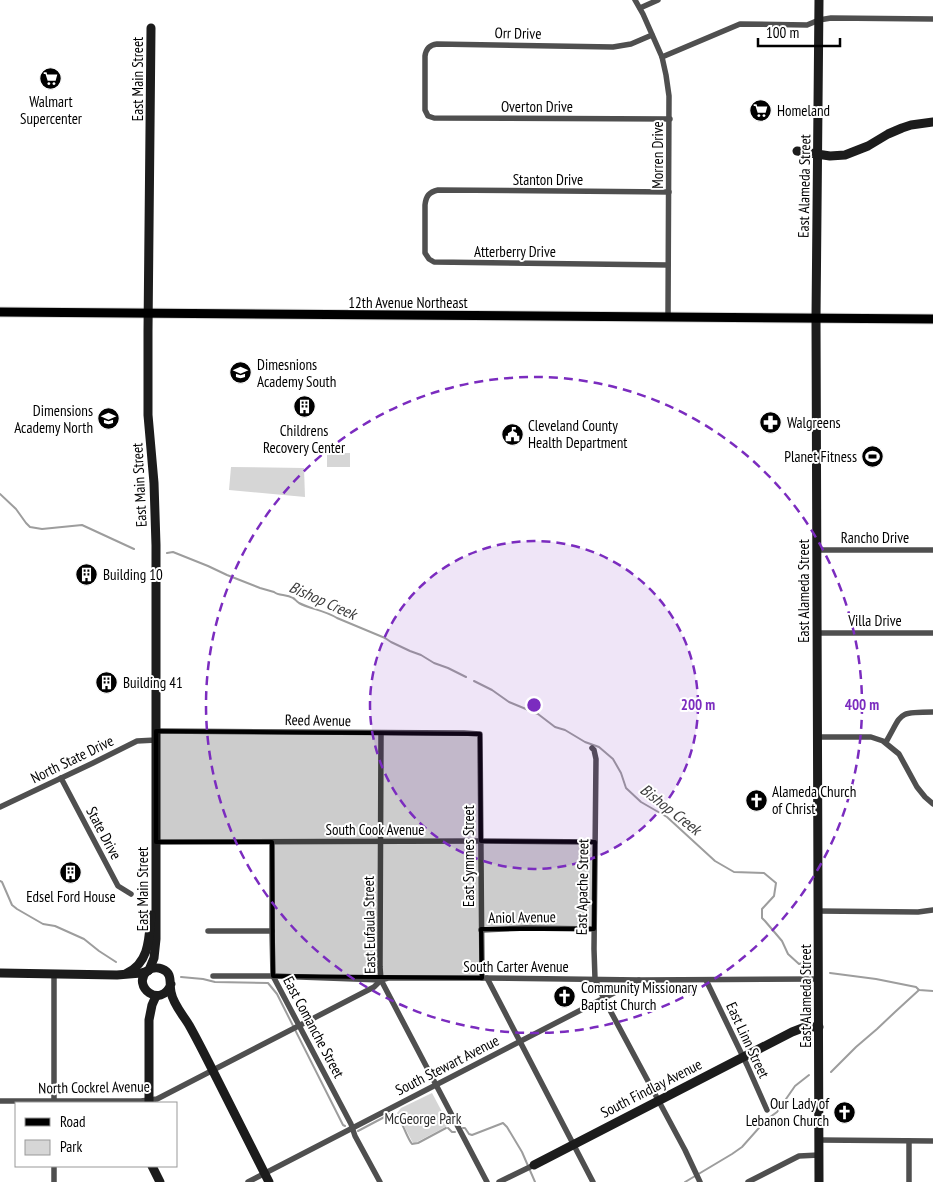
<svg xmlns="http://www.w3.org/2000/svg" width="933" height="1182" font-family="'PT Sans Narrow',sans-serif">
<rect width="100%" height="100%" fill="#fff"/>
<g fill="#d6d6d6">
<rect x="327" y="453" width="23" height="14"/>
<polygon points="231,467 304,468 305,497 229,490"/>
<polygon points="432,1093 449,1125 415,1143 413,1143 397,1113 401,1108"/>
</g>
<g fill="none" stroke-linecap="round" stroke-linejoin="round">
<g stroke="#9d9d9d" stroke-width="2">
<polyline points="0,494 16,509 26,523 30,527 42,529 82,525 134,549"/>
<path d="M167 553 173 552 208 566 227 575 260 588 274 592C279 596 286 594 293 598 295 599 296 601 299 603 310 609 324 610 337 618L385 638 391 642 410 651 421 655 434 663 448 668 466 677"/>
<polyline points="474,681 492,690 509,702 538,714 555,727 565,730 585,742 599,747 613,759 621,773 626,788 641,802 667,817 715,861 734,872 764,873 776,883 774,896 762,909 762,918 765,921 782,941 788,954 799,964 806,962"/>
<polyline points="0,881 2,882 12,905 17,909 43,924 55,926 84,939 99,951 116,962"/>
<polyline points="830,973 876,979 916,987 919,990 933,991"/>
<polyline points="181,977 203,979 215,982 268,983 277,994 343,1125 345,1126"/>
<polyline points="831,1072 856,1047 877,1029 895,1012 919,990"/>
<polyline points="448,1128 452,1132 455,1132"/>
<polyline points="463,1128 465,1128 469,1134 472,1135 503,1123 507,1127 522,1152 535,1182"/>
<path d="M358 1131 392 1113C403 1119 405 1135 412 1144L418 1143 446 1128"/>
<polyline points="685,1182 732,1154 742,1147 766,1120 777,1112 795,1086 809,1075"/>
</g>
<defs>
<polyline id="primary" points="0,312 933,319"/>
</defs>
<use href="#primary" stroke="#dbdbdb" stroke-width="11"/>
<g stroke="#4f4f4f" stroke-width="5.5">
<polyline points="635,0 643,14 662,57 666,75 669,96 668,317"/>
<polyline points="640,8 658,0"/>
<path d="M652 35 631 44 613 47 437 44C429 45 426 49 425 56V110L428 116 434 118 670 119"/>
<polyline points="662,57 740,24 807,25 819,20 831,18 933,19"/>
<path d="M668 265 434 262 429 259 425 253V205C426 196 429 192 438 190L669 192"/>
<polyline points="816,550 933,550"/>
<polyline points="817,633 933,633"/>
<polyline points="156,731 464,733 480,734 482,978"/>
<polyline points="381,733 380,967 381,980 487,1182"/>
<polyline points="817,737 871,737 883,741 899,754 917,787 925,797 933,804"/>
<path d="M886 742C903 713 896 712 933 712"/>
<polyline points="592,748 594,750 596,759 594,949 595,979 604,999 685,1150 700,1182"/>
<polyline points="61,778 118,886 131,894"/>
<polyline points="0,807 93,763 137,741 156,740"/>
<polyline points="156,842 481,841 595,842"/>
<polyline points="272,842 272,931 273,976 351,1124 355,1136 380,1182"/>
<polyline points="818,911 918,912 933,910"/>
<polyline points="481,930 526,928 594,929"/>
<polyline points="208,931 272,931"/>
<polyline points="54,974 54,1103"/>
<polyline points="213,976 273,976 381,980 388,978 482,978 640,980 819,979"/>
<polyline points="487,978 593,1182"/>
<polyline points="706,980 747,1065 767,1110"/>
<polyline points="0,1101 141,1101 157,1099 374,987 381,980"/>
<polyline points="819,1140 933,1141"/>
<polyline points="909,1141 909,1182"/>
<polyline points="54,1166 54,1182"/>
<polyline points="248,1182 639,980"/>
<polyline points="499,1182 534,1165"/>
<polyline points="748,1182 799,1156 819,1155"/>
</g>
<g stroke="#1c1c1c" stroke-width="9">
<polyline points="819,0 816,318 819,1182"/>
<polyline points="797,151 830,156 845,155 868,146 888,134 902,128 911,125 933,122"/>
<polyline points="149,970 154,958 156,939 156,545 154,483 148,415 148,331 151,28"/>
<polyline points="0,973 117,975 141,973 148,971"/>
<path d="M127 973C150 962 149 937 151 915"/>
<path d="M171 984C161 1010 131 986 147 971 151 968 157 967 162 969 173 973 169 983 171 992 173 1004 183 1015 189 1025 198 1041 206 1057 214 1073 232 1109 251 1146 269 1182"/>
<polyline points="149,1103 149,1020 152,1005 156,996"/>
<polyline points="534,1165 792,1032 805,1027 819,1027"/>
<polyline points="152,1166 160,1182"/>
</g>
<use href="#primary" stroke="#000" stroke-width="9"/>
</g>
<path fill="#000" fill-opacity="0.2" stroke="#000" stroke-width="4" stroke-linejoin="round" d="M156 731 480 734 481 841 595 842 594 929H481L482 978 273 976 272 842H156Z"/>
<circle cx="534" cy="705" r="164" fill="#7b2cbf" fill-opacity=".12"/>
<g fill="none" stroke="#7b2cbf" stroke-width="2.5" stroke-dasharray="9 6">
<circle cx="534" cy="705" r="164"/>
<circle cx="534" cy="705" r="328"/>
</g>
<defs>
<symbol id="supermarket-disc" viewBox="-11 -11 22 22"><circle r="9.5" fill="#000" stroke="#fff"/><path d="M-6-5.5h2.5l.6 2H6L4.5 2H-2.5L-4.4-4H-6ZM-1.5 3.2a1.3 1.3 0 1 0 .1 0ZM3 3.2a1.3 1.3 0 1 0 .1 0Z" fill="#fff"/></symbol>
<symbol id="school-disc" viewBox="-11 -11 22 22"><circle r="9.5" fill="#000" stroke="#fff"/><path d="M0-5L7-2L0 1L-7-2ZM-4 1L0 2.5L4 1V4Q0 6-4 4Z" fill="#fff"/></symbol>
<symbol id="building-disc" viewBox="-11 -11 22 22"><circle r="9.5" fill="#000" stroke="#fff"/><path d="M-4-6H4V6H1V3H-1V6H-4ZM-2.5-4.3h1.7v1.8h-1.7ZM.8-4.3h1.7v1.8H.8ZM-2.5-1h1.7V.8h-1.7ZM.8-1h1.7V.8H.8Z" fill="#fff"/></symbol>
<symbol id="pharmacy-disc" viewBox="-11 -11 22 22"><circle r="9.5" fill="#000" stroke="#fff"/><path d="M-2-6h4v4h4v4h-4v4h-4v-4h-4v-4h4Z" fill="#fff"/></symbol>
<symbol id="civic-disc" viewBox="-11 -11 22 22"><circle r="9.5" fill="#000" stroke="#fff"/><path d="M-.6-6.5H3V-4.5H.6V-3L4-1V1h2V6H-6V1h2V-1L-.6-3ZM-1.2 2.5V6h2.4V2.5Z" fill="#fff"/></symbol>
<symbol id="stadium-disc" viewBox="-11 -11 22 22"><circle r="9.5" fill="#000" stroke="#fff"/><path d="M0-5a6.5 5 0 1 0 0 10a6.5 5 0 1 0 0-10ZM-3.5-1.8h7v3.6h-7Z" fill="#fff"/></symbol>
<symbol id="church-disc" viewBox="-11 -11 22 22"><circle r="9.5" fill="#000" stroke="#fff"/><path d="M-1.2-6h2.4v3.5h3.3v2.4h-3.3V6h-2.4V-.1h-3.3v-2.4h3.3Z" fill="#fff"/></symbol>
</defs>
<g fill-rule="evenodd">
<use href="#supermarket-disc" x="38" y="66" width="25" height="25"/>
<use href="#supermarket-disc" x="748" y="98" width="25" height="25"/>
<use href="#school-disc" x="228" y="360" width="25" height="25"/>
<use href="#building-disc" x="292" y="394" width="25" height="25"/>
<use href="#school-disc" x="96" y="406" width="25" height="25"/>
<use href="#pharmacy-disc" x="758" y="410" width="25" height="25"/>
<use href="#civic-disc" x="500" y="422" width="25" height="25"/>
<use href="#stadium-disc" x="860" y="444" width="25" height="25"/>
<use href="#building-disc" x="74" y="562" width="25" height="25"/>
<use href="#building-disc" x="94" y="670" width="25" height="25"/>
<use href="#church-disc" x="744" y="788" width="25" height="25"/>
<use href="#building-disc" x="58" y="860" width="25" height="25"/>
<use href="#church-disc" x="552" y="984" width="25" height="25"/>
<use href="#church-disc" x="832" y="1100" width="25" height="25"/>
</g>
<g text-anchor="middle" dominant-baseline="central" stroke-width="4" stroke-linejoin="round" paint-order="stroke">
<g font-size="15" fill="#000" stroke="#fff">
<text transform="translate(518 33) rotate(1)">Orr Drive</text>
<text transform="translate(137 79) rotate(-90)">East Main Street</text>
<text x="537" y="106">Overton Drive</text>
<text transform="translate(657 155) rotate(-90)">Morren Drive</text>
<text x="548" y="179">Stanton Drive</text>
<text transform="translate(804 186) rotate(-89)">East Alameda Street</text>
<text x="515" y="251">Atterberry Drive</text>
<text x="408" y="302">12th Avenue Northeast</text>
<text transform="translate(139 485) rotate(-93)">East Main Street</text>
<text x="875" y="537">Rancho Drive</text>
<text transform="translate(803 591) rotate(-90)">East Alameda Street</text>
<text x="875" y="620">Villa Drive</text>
<text transform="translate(318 720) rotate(1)">Reed Avenue</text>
<text transform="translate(72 759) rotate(-26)">North State Drive</text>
<text x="375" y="829">South Cook Avenue</text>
<text transform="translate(104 833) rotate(62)">State Drive</text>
<text transform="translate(468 856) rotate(-90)">East Symmes Street</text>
<text transform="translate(582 887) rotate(-89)">East Apache Street</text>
<text transform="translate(142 889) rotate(-90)">East Main Street</text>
<text transform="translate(522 917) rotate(-1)">Aniol Avenue</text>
<text transform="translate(369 925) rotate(-91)">East Eufaula Street</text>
<text x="516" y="966">South Carter Avenue</text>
<text transform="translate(805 996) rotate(-90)">East Alameda Street</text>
<text transform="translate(314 1027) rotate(62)">East Comanche Street</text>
<text transform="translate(748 1040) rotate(65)">East Linn Street</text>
<text transform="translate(447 1065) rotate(-27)">South Stewart Avenue</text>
<text transform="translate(94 1087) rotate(-1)">North Cockrel Avenue</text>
<text transform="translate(651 1088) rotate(-27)">South Findlay Avenue</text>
</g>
<g font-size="15" fill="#000" stroke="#fff" text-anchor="start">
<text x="51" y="101" text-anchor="middle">Walmart<tspan x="51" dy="17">Supercenter</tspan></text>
<text x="777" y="110">Homeland</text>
<text x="257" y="364">Dimesnions<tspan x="257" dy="17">Academy South</tspan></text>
<text x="93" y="410" text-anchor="end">Dimensions<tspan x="93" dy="17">Academy North</tspan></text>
<text x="787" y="422">Walgreens</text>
<text x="528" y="425">Cleveland County<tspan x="528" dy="17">Health Department</tspan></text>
<text x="304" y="430" text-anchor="middle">Childrens<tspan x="304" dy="17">Recovery Center</tspan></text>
<text x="857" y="456" text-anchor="end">Planet Fitness</text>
<text x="103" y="574">Building 10</text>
<text x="123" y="682">Building 41</text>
<text x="772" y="791">Alameda Church<tspan x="772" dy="17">of Christ</tspan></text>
<text x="71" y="896" text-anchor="middle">Edsel Ford House</text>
<text x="581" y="987">Community Missionary<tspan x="581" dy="17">Baptist Church</tspan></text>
<text x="829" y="1103" text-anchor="end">Our Lady of<tspan x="829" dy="17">Lebanon Church</tspan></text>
</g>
<g font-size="15" fill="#2d2d2d" stroke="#fff">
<text x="423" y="1118">McGeorge Park</text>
</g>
<g font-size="16" font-style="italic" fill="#3e3e3e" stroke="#fff">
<text transform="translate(323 600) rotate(24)">Bishop Creek</text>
<text transform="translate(671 809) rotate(38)">Bishop Creek</text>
</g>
</g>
<circle cx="534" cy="705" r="8" fill="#7b2cbf" stroke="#fff" stroke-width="2.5"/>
<g font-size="15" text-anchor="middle" font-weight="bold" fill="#7b2cbf" stroke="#fff" stroke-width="4" stroke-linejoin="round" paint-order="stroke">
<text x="698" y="710">200 m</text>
<text x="862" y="710">400 m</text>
</g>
<rect x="15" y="1102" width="162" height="65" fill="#ffffff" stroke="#999999"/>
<rect x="25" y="1118" width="25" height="8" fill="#000000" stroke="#999999"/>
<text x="60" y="1127" font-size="15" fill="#000000">Road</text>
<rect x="25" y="1140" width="25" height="15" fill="#d6d6d6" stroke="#999999"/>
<text x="60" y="1152" font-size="15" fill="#000000">Park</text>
<path d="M758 38v8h82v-8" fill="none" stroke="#000000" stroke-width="2.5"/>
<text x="766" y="38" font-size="15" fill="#000000" stroke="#ffffff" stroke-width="4" paint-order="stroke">100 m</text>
</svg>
